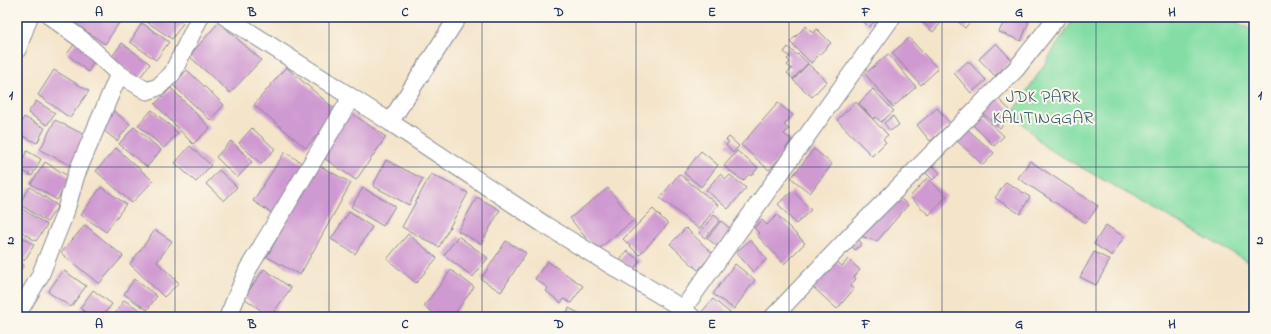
<svg xmlns="http://www.w3.org/2000/svg" width="1271" height="334" font-family="'Indie Flower',sans-serif">
<rect width="100%" height="100%" fill="#fbf7ec"/>
<filter id="ink" filterUnits="userSpaceOnUse"><feTurbulence type="fractalNoise" baseFrequency=".025" numOctaves="2"/><feDisplacementMap in="SourceGraphic" scale="8" xChannelSelector="R" yChannelSelector="G"/><feConvolveMatrix kernelMatrix="1 2 1 2 8 2 1 2 1" color-interpolation-filters="sRGB"/></filter>
<filter id="wash" filterUnits="userSpaceOnUse"><feTurbulence type="fractalNoise" baseFrequency=".012" numOctaves="4" result="noise"/><feDisplacementMap in="SourceGraphic" scale="16" xChannelSelector="R" yChannelSelector="G"/><feGaussianBlur stdDeviation="0.9" result="paint"/><feColorMatrix in="noise" values="0 0 0 0 0 0 0 0 0 0 0 0 0 0 0 0 0 1.4 0 .05"/><feComposite in="paint" operator="in"/></filter>
<g filter="url(#wash)">
<rect width="100%" height="100%" fill="#f4e4c9"/>
<polygon fill="#84dea4" stroke="#508681" points="1075,17 1226,17 1254,31 1254,265 1045,147 1013,113"/>
<g id="blocks">
<g fill="#cf99d1">
<polygon points="65,17 123,17 105,44"/>
<polygon points="140,17 174,17 183,23 172,39"/>
<polygon points="859,17 879,17 869,27"/>
<polygon points="916,17 946,17 933,32"/>
<polygon points="953,17 972,17 973,18 965,28"/>
<polygon points="1006,17 1019,17 1029,22 1021,41 999,32"/>
<polygon points="219,22 261,60 230,93 189,56"/>
<polygon points="142,23 169,42 156,60 130,42"/>
<polygon points="806,26 813,33 817,29 831,43 811,63 790,42"/>
<polygon points="909,38 938,69 921,85 892,53"/>
<polygon points="76,42 96,58 88,72 67,54"/>
<polygon points="122,43 150,64 139,79 111,58"/>
<polygon points="996,43 1012,60 995,76 979,59"/>
<polygon points="788,47 797,55 798,54 808,63 793,79 787,73 792,69 787,65 790,62 787,59 790,57 784,52"/>
<polygon points="888,54 916,87 893,107 865,74"/>
<polygon points="968,61 986,80 971,93 954,73"/>
<polygon points="808,64 827,81 812,97 793,80"/>
<polygon points="286,67 337,111 306,148 254,105"/>
<polygon points="54,70 89,91 70,118 38,95"/>
<polygon points="187,70 224,105 210,120 173,85"/>
<polygon points="171,88 210,128 193,144 155,104"/>
<polygon points="873,89 894,111 881,122 876,117 873,119 859,103"/>
<polygon points="994,95 1013,113 1000,128 980,111"/>
<polygon points="36,101 55,113 47,125 28,113"/>
<polygon points="856,102 888,135 883,139 886,142 872,156 837,120"/>
<polygon points="778,103 793,115 784,125 789,129 784,134 792,140 785,148 787,150 769,170 741,145"/>
<polygon points="937,108 951,124 930,141 917,125"/>
<polygon points="111,109 130,124 117,141 98,126"/>
<polygon points="152,110 178,133 164,148 138,125"/>
<polygon points="351,113 386,137 356,180 321,156"/>
<polygon points="980,113 1004,136 994,146 971,123"/>
<polygon points="893,116 899,125 890,131 884,123"/>
<polygon points="24,117 45,128 37,143 17,133 17,130"/>
<polygon points="55,120 87,136 72,166 40,150"/>
<polygon points="134,127 161,150 147,167 119,144"/>
<polygon points="252,128 275,149 261,164 239,143"/>
<polygon points="966,128 994,153 983,165 956,140"/>
<polygon points="729,137 739,146 733,153 726,145 729,142 726,140"/>
<polygon points="231,141 252,162 237,178 216,157"/>
<polygon points="190,146 211,165 196,182 175,163"/>
<polygon points="116,148 153,181 132,203 96,171"/>
<polygon points="814,149 832,164 810,193 791,178"/>
<polygon points="27,151 41,159 32,176 18,168"/>
<polygon points="701,151 718,165 701,187 684,173"/>
<polygon points="737,151 758,168 751,176 749,174 743,181 724,166"/>
<polygon points="285,152 305,165 273,214 253,201"/>
<polygon points="386,160 423,179 409,205 373,186"/>
<polygon points="1030,161 1098,206 1086,223 1018,178"/>
<polygon points="45,162 71,178 57,200 31,184"/>
<polygon points="318,165 351,183 300,275 267,257"/>
<polygon points="933,166 940,173 933,180 926,173"/>
<polygon points="219,170 237,187 224,201 206,184"/>
<polygon points="431,174 468,193 439,247 402,227"/>
<polygon points="679,174 718,205 699,229 660,198"/>
<polygon points="720,174 726,179 730,175 746,188 728,209 706,190"/>
<polygon points="927,178 947,196 929,215 910,197"/>
<polygon points="1006,182 1030,197 1020,214 995,198"/>
<polygon points="30,187 58,206 47,222 19,204"/>
<polygon points="101,187 126,204 106,232 81,215"/>
<polygon points="363,188 395,206 383,226 351,207"/>
<polygon points="608,188 634,220 596,251 570,218"/>
<polygon points="793,191 811,210 796,224 778,204"/>
<polygon points="894,193 908,205 877,241 857,235"/>
<polygon points="477,197 500,210 481,244 458,231"/>
<polygon points="19,207 47,225 36,241 17,229 17,209"/>
<polygon points="653,209 668,224 639,255 623,239"/>
<polygon points="349,212 372,227 355,254 331,239"/>
<polygon points="714,215 720,220 705,238 699,233"/>
<polygon points="777,215 805,243 784,264 757,235 759,233 754,228 762,220 767,225"/>
<polygon points="721,221 732,230 718,247 707,238"/>
<polygon points="85,225 123,256 99,284 61,253"/>
<polygon points="1106,225 1124,237 1112,256 1094,244"/>
<polygon points="686,228 713,254 698,270 670,244"/>
<polygon points="155,230 172,241 157,262 179,283 164,297 130,264"/>
<polygon points="17,233 34,245 24,261 17,256"/>
<polygon points="408,234 437,258 416,283 387,259"/>
<polygon points="458,236 488,258 473,277 444,255"/>
<polygon points="858,239 862,244 855,250 851,245"/>
<polygon points="750,240 767,259 753,272 736,252"/>
<polygon points="506,241 526,253 501,292 481,279"/>
<polygon points="627,251 640,261 633,270 620,260"/>
<polygon points="1094,252 1110,260 1096,285 1080,277"/>
<polygon points="848,259 860,270 854,277 856,279 850,286 854,289 837,309 813,287 836,261 842,266"/>
<polygon points="17,260 24,265 17,276"/>
<polygon points="547,261 583,286 571,303 564,299 561,303 546,291 548,288 535,279"/>
<polygon points="735,264 755,280 734,309 713,294"/>
<polygon points="264,269 291,288 270,317 244,298"/>
<polygon points="63,270 86,286 71,307 48,292"/>
<polygon points="451,270 474,287 452,317 439,317 424,306"/>
<polygon points="134,279 157,296 147,310 124,294"/>
<polygon points="93,290 112,304 102,317 92,317 80,308"/>
<polygon points="713,299 735,317 702,317 699,315"/>
<polygon points="124,300 143,312 140,317 113,317"/>
<polygon points="569,308 586,317 565,317"/>
<polygon points="73,313 80,317 70,317"/>
</g>
</g>
</g>
<g filter="url(#ink)">
<use href="#blocks" fill-opacity="0" stroke="#888a94" stroke-width="1"/>
<g fill="none" stroke-linecap="round" stroke-linejoin="round">
<defs>
<g id="minor">
<polyline points="51,17 81,39 119,74"/>
<polyline points="226,17 390,122"/>
<polyline points="458,17 390,122 545,225 683,309 692,317"/>
<polyline points="17,50 29,17"/>
<polyline points="683,309 892,17"/>
<polyline points="17,315 40,276 65,213 76,175 119,74 147,91 158,87 172,74 200,17"/>
<polyline points="228,317 248,269 351,98"/>
<polyline points="773,317 852,234 1016,69 1057,17"/>
</g>
</defs>
<use href="#minor" stroke="#888a94" stroke-width="19"/>
<use href="#minor" stroke="#fff" stroke-width="17"/>
</g>
</g>
<path fill="none" stroke="#1b2f5e" stroke-width="1" stroke-opacity="0.55" d="M175 17V317M329 17V317M482 17V317M636 17V317M789 17V317M942 17V317M1096 17V317M17 167H1254"/>
<g text-anchor="middle" dominant-baseline="central" stroke-width="4" stroke-linejoin="round" paint-order="stroke">
<g font-size="18" fill="#355b70" stroke="#fbf7ec">
<text x="1043" y="98">JDK PARK<tspan x="1043" dy="21">KALITINGGAR</tspan></text>
</g>
</g>
<rect width="1271" height="334" fill="none" stroke="#fbf7ec" stroke-width="44"/>
<rect x="22" y="22" width="1227" height="290" fill="none" stroke="#1b2f5e" stroke-width="1.5"/>
<g font-size="13" text-anchor="middle" font-weight="bold" fill="#1b2f5e">
<text x="99" y="16">A</text>
<text x="252" y="16">B</text>
<text x="405" y="16">C</text>
<text x="559" y="16">D</text>
<text x="712" y="16">E</text>
<text x="866" y="16">F</text>
<text x="1019" y="16">G</text>
<text x="1172" y="16">H</text>
<text x="11" y="99">1</text>
<text x="1260" y="99">1</text>
<text x="11" y="244">2</text>
<text x="1260" y="244">2</text>
<text x="99" y="328">A</text>
<text x="252" y="328">B</text>
<text x="405" y="328">C</text>
<text x="559" y="328">D</text>
<text x="712" y="328">E</text>
<text x="866" y="328">F</text>
<text x="1019" y="328">G</text>
<text x="1172" y="328">H</text>
</g>
</svg>
